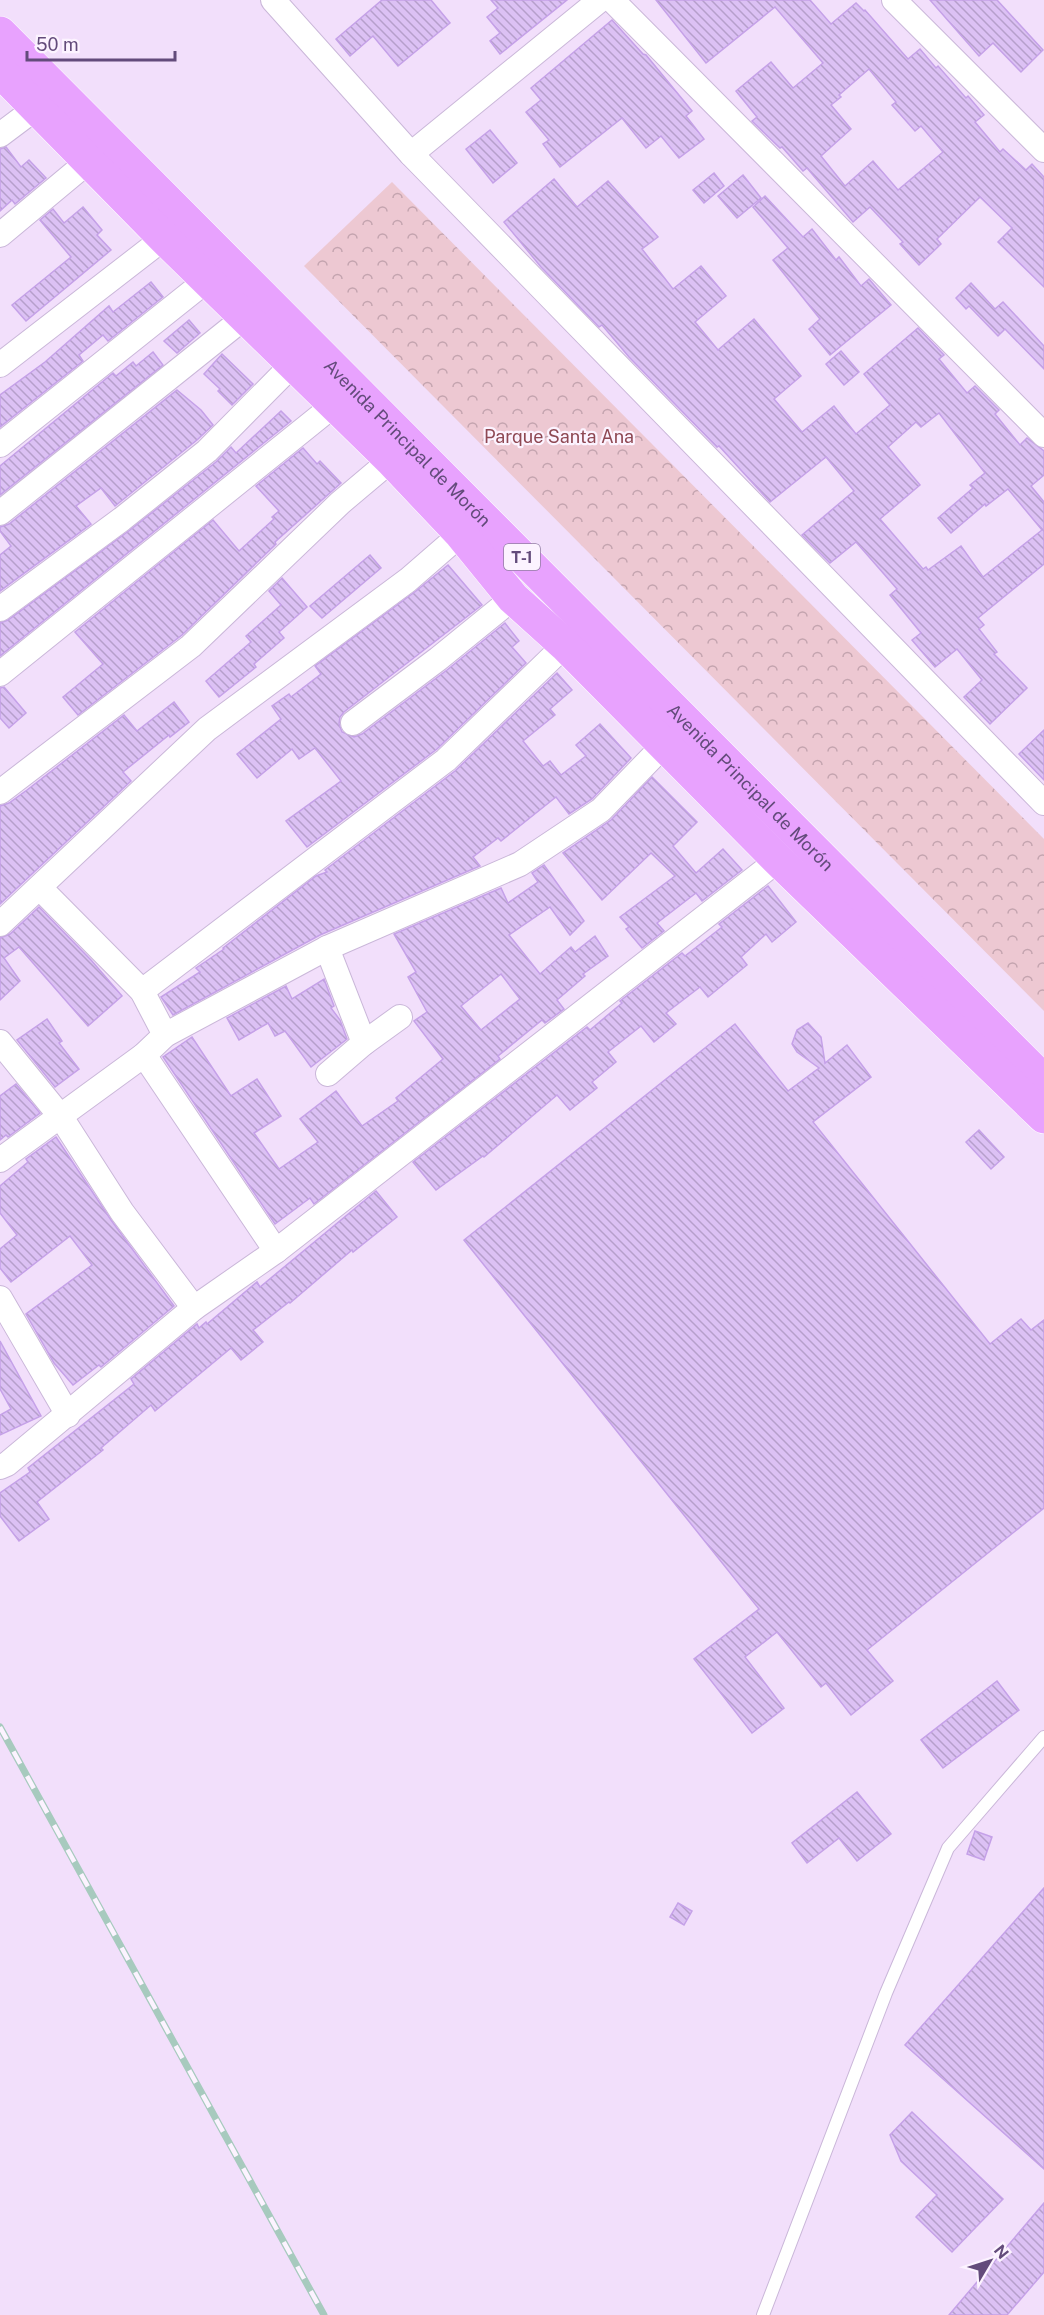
<svg xmlns="http://www.w3.org/2000/svg" width="1044" height="2315" font-family="'Public Sans',sans-serif">
<defs>
<pattern id="forest-crowns" width="20" height="18" patternUnits="userSpaceOnUse" patternTransform="scale(1.5)"><rect width="20" height="18" fill="#edc8d2"/><path d="M2 6a3 3 0 1 1 6 0M12 15a3 3 0 1 1 6 0" fill="none" stroke="#c4a4af"/></pattern>
<pattern id="building-back-hatch" width="6" height="6" patternUnits="userSpaceOnUse" patternTransform="scale(1.5)"><rect width="6" height="6" fill="#dcc1f4"/><path d="M-1 5l2 2M0 0l6 6M5-1l2 2" fill="none" stroke="#b69fcb"/></pattern>
</defs>
<rect width="100%" height="100%" fill="#f9ebfe"/>
<rect fill="#f2dffb" x="0" y="0" width="1044" height="2315"/>
<polygon fill="url(#forest-crowns)" points="392,182 1044,839 1044,1011 304,266"/>
<g fill="url(#building-back-hatch)" stroke="#c5a1e8" stroke-width="1.5" fill-rule="evenodd">
<polygon points="382,0 431,0 450,23 398,66 373,36 350,56 336,39"/>
<polygon points="491,0 567,0 500,54 490,41 500,33 487,17 498,8"/>
<path d="M656 0H810L831 24 856 3 864 11 865 10 908 59 920 49 936 68 938 66 966 98 968 96 984 115 975 122 1000 152 1003 149 1026 170 1032 164 1044 177V287L998 242 1012 228 980 197 937 239 941 244 919 265 900 244 903 242 870 207 853 222 807 168 803 171 782 147 780 148 755 124 752 121 757 117 736 91 771 62 793 88 823 63 775 7 706 63ZM869 69 896 102 892 105 915 131 921 126 943 152 898 190 873 161 845 186 821 156 851 129 831 105 841 97 839 95Z"/>
<polygon points="930,0 997,0 1043,50 1021,72 993,43 979,56"/>
<polygon points="612,20 643,54 646,55 692,111 686,116 704,139 679,158 661,136 646,148 622,118 560,167 543,144 549,140 526,112 541,100 531,88"/>
<polygon points="490,130 517,163 493,183 466,149"/>
<polygon points="6,147 21,167 29,160 46,178 15,204 12,200 0,211 0,149"/>
<polygon points="714,173 724,186 704,203 693,190"/>
<polygon points="743,175 761,198 737,218 718,196"/>
<path d="M554 179 577 207 608 181 658 237 642 249 673 289 701 266 726 296 695 322 718 350 754 319 801 376 774 399 802 432 834 406 856 434 890 405 864 374 918 328 944 355 939 359 967 393 975 386 999 410 995 414 1020 445 1027 438 1044 451V475L1031 486 1044 502V564L978 618 984 625 979 629 997 652 994 654 1027 688 990 724 964 697 982 680 957 649 935 667 912 640 921 633 890 595 897 589 856 542 830 563 802 535 854 491 826 457 770 502 719 446 717 447 629 357 602 325 599 327 541 267 504 222ZM939 413 985 473 970 485 973 488 938 518 951 533 985 504 986 506 1008 489 1042 530 983 577 961 546 928 570 926 567 923 569 880 519 920 485 888 447 916 422 921 427Z"/>
<polygon points="765,196 803,237 812,229 836,260 839,257 861,286 869,279 891,305 830,355 809,329 820,319 773,260 788,248 753,207"/>
<polygon points="83,207 102,230 97,235 111,250 26,321 12,305 71,257 40,220 53,209 64,223"/>
<polygon points="151,282 163,297 108,341 103,335 79,355 83,361 0,427 0,395 45,362 109,306 113,312"/>
<polygon points="971,283 995,309 1003,302 1044,346 1044,369 1005,329 998,336 969,306 966,309 956,298"/>
<polygon points="189,320 200,333 177,353 164,341"/>
<polygon points="841,351 859,372 844,385 826,364"/>
<polygon points="153,352 163,365 0,495 0,466 113,373 116,376 133,362 136,366"/>
<polygon points="222,354 253,384 232,405 218,391 220,389 204,374"/>
<polygon points="177,390 201,410 213,425 197,440 115,506 101,488 76,506 91,524 0,591 0,555 11,546 0,531 0,527 9,524"/>
<polygon points="281,411 291,421 0,656 0,623 8,620 130,530 216,462 231,447 236,453"/>
<polygon points="303,448 317,464 320,461 341,483 275,542 276,544 182,635 78,715 63,697 103,664 75,632 213,520 239,551 274,519 272,517 279,511 256,486"/>
<polygon points="370,555 381,568 322,618 310,606"/>
<polygon points="448,565 482,605 344,712 340,717 339,724 342,732 354,737 362,734 447,670 505,623 519,641 512,647 526,663 437,749 307,847 286,821 341,781 315,748 299,759 292,749 257,778 237,754 281,719 272,706 289,694 291,697 321,674 315,666 416,591"/>
<polygon points="282,578 307,607 279,632 284,638 254,664 256,667 219,697 206,681 251,642 246,636 281,605 269,591"/>
<polygon points="557,673 572,690 550,709 555,715 523,741 543,766 550,761 561,775 586,756 576,745 600,724 631,758 592,799 569,814 556,797 501,841 498,838 473,857 480,866 320,935 173,1015 161,997 200,972 196,968 224,949 223,948 316,876 327,872 325,870 455,771"/>
<polygon points="4,687 26,713 9,728 0,718 0,688"/>
<polygon points="174,702 189,722 170,737 169,735 123,772 131,781 0,904 0,806 9,803 27,790 124,715 137,731"/>
<polygon points="1044,730 1044,780 1019,754"/>
<polygon points="652,777 697,822 673,846 696,873 723,849 742,870 702,901 696,893 657,923 664,931 642,948 626,929 629,927 620,917 675,876 651,853 602,900 563,853 611,820"/>
<path d="M544 865 584 921 570 935 550 907 509 935 540 974 571 947 575 952 595 936 608 956 583 974 585 976 557 1000 564 1009 545 1023 542 1020 498 1056 500 1059 314 1204 310 1198 275 1224 163 1057 192 1037 231 1096 257 1079 281 1116 254 1133 279 1169 318 1142 300 1119 336 1091 362 1126 398 1101 396 1098 443 1059 414 1021 427 1012 408 977 416 972 394 934 501 888 508 903 538 882 532 873ZM501 974 520 999 481 1030 461 1006Z"/>
<polygon points="768,886 796,922 772,942 766,934 741,957 747,965 708,997 700,987 666,1013 676,1024 654,1042 641,1026 608,1052 616,1062 592,1082 597,1088 570,1110 557,1095 484,1157 483,1156 436,1190 413,1162 587,1027 590,1030 622,1003 620,1001 682,953 685,956 722,927 719,924"/>
<polygon points="39,907 91,960 122,996 88,1026 19,947 4,958 20,981 0,1000 0,938 10,934"/>
<polygon points="324,979 334,1006 331,1008 340,1020 347,1039 311,1067 285,1031 275,1036 268,1023 239,1040 227,1018 286,986 292,999"/>
<polygon points="47,1019 62,1041 59,1043 79,1069 55,1087 17,1040"/>
<polygon points="808,1023 821,1037 825,1063 847,1045 871,1077 813,1122 990,1344 1021,1319 1031,1330 1044,1320 1044,1508 867,1650 893,1681 851,1715 826,1683 821,1687 777,1632 745,1657 784,1708 752,1733 694,1659 759,1609 464,1240 735,1024 788,1091 819,1068 797,1052 792,1044 797,1030"/>
<polygon points="16,1084 40,1113 8,1137 6,1135 0,1140 0,1096"/>
<polygon points="979,1130 1004,1157 991,1169 966,1142"/>
<polygon points="56,1137 111,1220 174,1306 101,1367 99,1365 73,1385 54,1363 26,1314 92,1265 70,1236 11,1282 0,1268 0,1249 17,1235 0,1213 0,1186 28,1162 26,1159"/>
<polygon points="376,1191 397,1217 353,1252 352,1250 290,1303 289,1302 253,1330 263,1342 241,1360 231,1348 155,1411 151,1405 101,1448 103,1450 37,1502 49,1519 19,1541 0,1516 0,1493 30,1472 28,1468 134,1384 131,1379 197,1324 199,1328 206,1322 207,1324 257,1282 260,1287"/>
<polygon points="0,1341 41,1416 0,1435 0,1415 11,1409 0,1389"/>
<polygon points="997,1681 1019,1710 943,1768 921,1740"/>
<polygon points="857,1792 891,1834 857,1861 839,1838 807,1863 792,1843"/>
<polygon points="975,1831 992,1837 984,1860 967,1854"/>
<polygon points="1044,1888 1044,2169 905,2045"/>
<polygon points="678,1903 692,1911 684,1925 670,1917"/>
<polygon points="912,2112 1003,2199 952,2252 916,2217 937,2195 901,2161 890,2135"/>
<polygon points="1044,2203 1044,2272 1007,2315 949,2315"/>
</g>
<g fill="none" stroke-linecap="round" stroke-linejoin="round">
<defs>
<polyline id="service" points="763,2315 886,1993 948,1848 1044,1737"/>
<g id="minor">
<polyline points="273,0 411,154 1044,803"/>
<polyline points="612,0 1044,435"/>
<polyline points="894,0 1044,150"/>
<polyline points="0,135 36,108"/>
<polyline points="411,154 600,0"/>
<polyline points="0,235 90,160"/>
<polyline points="0,365 164,238"/>
<polyline points="0,445 207,280"/>
<polyline points="0,513 245,317"/>
<polyline points="0,609 122,519 207,451 293,364"/>
<polyline points="0,674 334,405"/>
<polyline points="353,723 438,659 513,598"/>
<polyline points="0,792 191,646 340,503 391,460"/>
<polyline points="40,888 142,991 165,1035"/>
<polyline points="0,924 207,729 408,580 461,534"/>
<polyline points="327,948 364,1043"/>
<polyline points="142,991 446,760 565,645"/>
<polyline points="0,1042 61,1117 122,1212 194,1308"/>
<polyline points="144,1055 276,1251"/>
<polyline points="328,1074 364,1043 400,1017"/>
<polyline points="0,1160 144,1055 165,1035 327,948 520,864 601,810 664,745"/>
<polyline points="0,1298 68,1415"/>
<polyline points="0,1467 7,1464 194,1308 276,1251 778,860"/>
</g>
<g id="primary">
<path id="s1" d="M0 33 1044 1081"/>
<polyline points="0,71 164,238 391,460 461,534 513,598 565,645 778,860 1044,1117"/>
</g>
</defs>
<use href="#service" stroke="#cab7d9" stroke-width="14"/>
<use href="#minor" stroke="#cab7d9" stroke-width="26"/>
<use href="#primary" stroke="#fff" stroke-width="34"/>
<use href="#service" stroke="#fff" stroke-width="12"/>
<use href="#minor" stroke="#fff" stroke-width="24"/>
<use href="#primary" stroke="#e8a2fe" stroke-width="33"/>
<defs>
<polyline id="rail" points="0,1727 324,2315"/>
</defs>
<use href="#rail" stroke="#a7cabe" stroke-width="7"/>
<use href="#rail" stroke="#fcf3ff" stroke-width="4.5" stroke-dasharray="14" stroke-linecap="butt"/>
</g>
<g text-anchor="middle" dominant-baseline="central" stroke-width="4.5" stroke-linejoin="round" paint-order="stroke">
<rect fill="#fcf3ff" stroke="#917da3" stroke-width="1.5" x="504" y="544" width="36" height="26" rx="4.5"/>
<g font-size="16" font-weight="bold" fill="#634b7b">
<text x="522" y="557">T-1</text>
</g>
<g font-size="18" fill="#8e4853" stroke="#fcf3ff">
<text x="559" y="436">Parque Santa Ana</text>
</g>
<g font-size="18" fill="#634b7b" stroke="#fcf3ff">
<text stroke="none"><textPath href="#s1" startOffset="578">Avenida Principal de Morón</textPath></text>
<text stroke="none"><textPath href="#s1" startOffset="1064">Avenida Principal de Morón</textPath></text>
</g>
</g>
<g transform="translate(990 2261) rotate(51)" stroke="#fcf3ff" stroke-width="4.5" paint-order="stroke">
<path d="M0-4.5L10 22L0 15L-10 22Z" fill="#634b7b"/>
<text y="-9" font-size="16" font-weight="bold" text-anchor="middle" fill="#634b7b">N</text>
</g>
<path d="M27 51v9h148v-9" fill="none" stroke="#634b7b" stroke-width="3"/>
<text x="36" y="51" font-size="18" fill="#634b7b" stroke="#fcf3ff" stroke-width="4.5" paint-order="stroke">50 m</text>
</svg>
